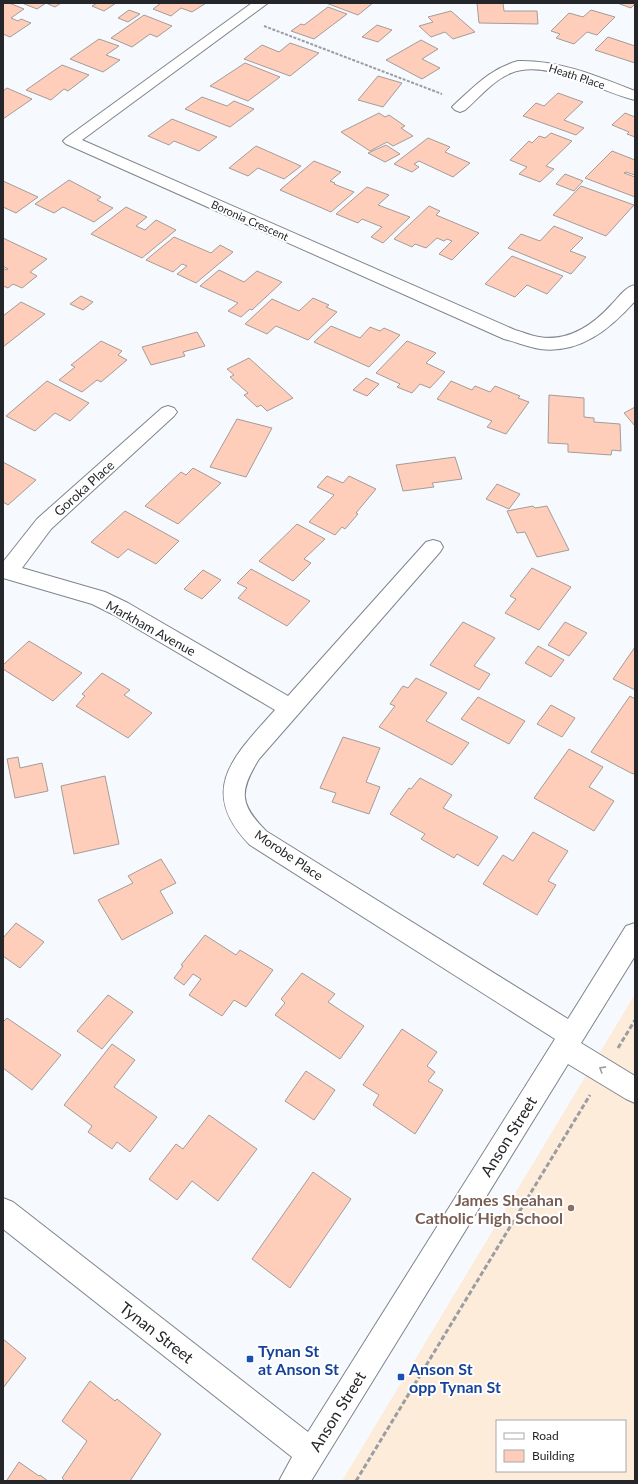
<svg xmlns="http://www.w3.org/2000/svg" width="638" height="1484" font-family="Lato,sans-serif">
<rect width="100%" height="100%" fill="#f6faff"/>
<path fill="#feecdb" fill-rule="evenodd" d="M635 994V1481H342ZM497 1421H625V1471H497Z"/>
<g fill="#ffcebb" stroke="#a59b97">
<polygon points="3,3 9,3 24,9 11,18 18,21 21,19 31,23 10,37 3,34"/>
<polygon points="22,3 61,3 55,7 46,3 37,9"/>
<polygon points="97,3 116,3 104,11 92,6"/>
<polygon points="161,3 206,3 192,12 181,8 171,16 153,9"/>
<polygon points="326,3 373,3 358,15"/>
<polygon points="477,3 503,3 504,11 537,11 538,24 479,23"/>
<polygon points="617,3 635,3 635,4 631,8"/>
<polygon points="328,7 347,14 314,39 291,31 301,24 304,25"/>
<polygon points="129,10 140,14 128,22 118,18"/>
<polygon points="591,10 615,17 597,35 587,32 574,44 556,38 560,34 551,31 569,13 583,17"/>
<polygon points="451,11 475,32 453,39 445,32 431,37 419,26 433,22 428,17"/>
<polygon points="144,15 172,26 157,37 150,34 132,47 111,38"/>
<polygon points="377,25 392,30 378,42 362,37"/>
<polygon points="608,37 635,46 635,63 595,50"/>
<polygon points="99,39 119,46 106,55 120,60 103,72 70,59"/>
<polygon points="421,40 438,49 422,59 440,68 422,79 386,60"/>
<polygon points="290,43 319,53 290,76 244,59 262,45 279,52"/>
<polygon points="245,63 280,77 248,101 210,86"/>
<polygon points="62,65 89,75 68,91 64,89 51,100 26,90"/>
<polygon points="378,76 402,83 383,107 358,100"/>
<polygon points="7,88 32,99 3,119 3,91"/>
<polygon points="558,93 583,102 564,120 584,128 576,135 523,116 536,103 544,106"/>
<polygon points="202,97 227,106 234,101 254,109 230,127 185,109"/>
<polygon points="379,113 385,117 389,115 405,126 401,128 413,136 393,146 387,142 370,151 341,132"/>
<polygon points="625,113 635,117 635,137 627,134 629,132 612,125"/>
<polygon points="172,119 217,137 199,151 174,141 169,145 148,136"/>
<polygon points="551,133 572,141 546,166 554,169 540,182 519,174 527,167 510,160 529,141 532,143 539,136 545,138"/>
<polygon points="428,138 450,147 445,152 470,163 453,177 419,161 414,164 419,167 412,172 394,164"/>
<polygon points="386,145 400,154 385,162 368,153"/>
<polygon points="256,146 301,166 284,179 258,168 248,176 229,168"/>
<polygon points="612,151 635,160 635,175 626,172 624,173 635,177 635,197 585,178"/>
<polygon points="314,161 341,172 330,181 335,183 334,184 354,192 331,212 280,190"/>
<polygon points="565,174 583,181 574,191 556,184"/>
<polygon points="69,180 101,197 97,200 113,208 94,222 63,207 54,213 35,204"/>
<polygon points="3,181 38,197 16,213 3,207"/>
<polygon points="581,186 634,205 606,236 553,215"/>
<polygon points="367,187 389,195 378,205 410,217 383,243 371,237 382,227 362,219 358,223 336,214"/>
<polygon points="429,206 440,211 436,215 479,233 452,260 439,254 452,241 447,239 444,241 437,238 426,248 415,244 412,247 394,239"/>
<polygon points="126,207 147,217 136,226 145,230 156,220 176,230 142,258 91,234"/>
<polygon points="554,226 583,238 570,251 586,257 571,274 508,248 521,234 540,241"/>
<polygon points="174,237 211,253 220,245 233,252 196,283 177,274 187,266 182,264 173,272 146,260"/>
<polygon points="3,238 47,259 30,272 37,276 22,288 13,284 8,288 3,286 3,268 6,270 8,269 3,266"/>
<polygon points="512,256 563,276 547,294 527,285 515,297 485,284"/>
<polygon points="219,270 244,282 257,271 282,282 252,310 250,309 241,317 228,311 238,303 200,286"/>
<polygon points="81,296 93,302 83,310 70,304"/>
<polygon points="313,298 329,305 326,307 337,312 308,340 276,326 267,334 245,324 272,299 299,311"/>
<polygon points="21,302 45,314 3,347 3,316"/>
<polygon points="331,326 360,338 370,327 380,331 384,328 400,335 369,367 314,342"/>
<polygon points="197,332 205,346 183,352 185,356 151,365 142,347"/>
<polygon points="101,341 122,351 118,355 127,360 101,382 97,380 82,392 59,380 75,367 71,365"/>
<polygon points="407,341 436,353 426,363 445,372 430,388 420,384 412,393 397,387 400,384 376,373"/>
<polygon points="249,358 293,398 267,411 261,405 257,407 244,395 248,393 230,377 234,375 227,369"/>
<polygon points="366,378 379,384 367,396 353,390"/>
<polygon points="47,381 89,403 70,421 55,413 35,431 6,416"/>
<polygon points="451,381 472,390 475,386 490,392 495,386 520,396 518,398 529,402 506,434 487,427 492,421 437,399"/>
<polygon points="549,395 584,398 584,417 594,418 594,422 620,424 621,451 612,450 611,455 568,452 568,444 548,443"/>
<polygon points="635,407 635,426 624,413"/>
<polygon points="237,419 272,428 246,477 210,467"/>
<polygon points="455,457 462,479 432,483 434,487 403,491 396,465"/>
<polygon points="3,462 36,480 8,505 3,502"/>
<polygon points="193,468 221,483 178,524 145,506 181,472 186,475"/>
<polygon points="327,476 343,483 349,476 376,489 356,513 358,514 345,529 342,527 335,535 309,522 334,495 317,487"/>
<polygon points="497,484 520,494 509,509 486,499"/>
<polygon points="533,506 535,508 547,506 569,550 537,557 525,532 517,533 507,511"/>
<polygon points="125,511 179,541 156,564 128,549 118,558 91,542"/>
<polygon points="297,524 325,539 304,559 311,563 293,581 259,561"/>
<polygon points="532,568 571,587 539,630 505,613 516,599 510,596"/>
<polygon points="251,569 310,601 287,626 238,598 247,588 237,583"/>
<polygon points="203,570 221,580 202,599 184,589"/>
<polygon points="463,622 495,638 474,666 490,674 479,690 430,665"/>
<polygon points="565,622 587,633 569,656 548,645"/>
<polygon points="29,641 82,673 53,701 3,669 3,665"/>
<polygon points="538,646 564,660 551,677 525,663"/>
<polygon points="635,647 635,690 613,679"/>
<polygon points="102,673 130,690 124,695 152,713 128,738 76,706 85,696 82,694"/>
<polygon points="416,678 447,693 426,721 469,743 452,765 379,727 395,706 390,704 403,686 408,688"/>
<polygon points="630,696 635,699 635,772 633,774 591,752"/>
<polygon points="478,697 525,721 509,744 461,719"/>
<polygon points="551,705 575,718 562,737 537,724"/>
<polygon points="343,737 380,748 366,782 380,787 369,814 332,802 336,793 320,788"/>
<polygon points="569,749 603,767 589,787 614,801 594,831 534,798"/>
<polygon points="18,757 20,768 42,763 48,791 15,798 7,759"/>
<polygon points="105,776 119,844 74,854 61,786"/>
<polygon points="420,778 452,795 443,808 498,837 478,866 457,854 454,858 421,839 425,834 390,814 409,788 411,789"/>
<polygon points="533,832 568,851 548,881 556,885 537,915 483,884 503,855 513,861"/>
<polygon points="161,859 176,883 160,891 173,913 122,940 98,900 133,883 128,876"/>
<polygon points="16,923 44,942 20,968 3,956 3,938"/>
<polygon points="205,935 236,955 240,950 273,970 246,1007 234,1000 222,1016 189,995 201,979 193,974 184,985 174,978 183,966 181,965"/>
<polygon points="302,973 335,994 328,1002 364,1026 340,1059 275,1015 285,1003 281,999"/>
<polygon points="108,995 133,1012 102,1049 77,1031"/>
<polygon points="7,1018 61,1055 32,1090 3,1068 3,1022"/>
<polygon points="402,1029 437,1052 427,1066 435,1072 428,1081 443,1090 415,1134 373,1105 379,1095 363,1085"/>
<polygon points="112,1044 135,1060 114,1087 157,1117 130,1152 117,1142 112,1149 88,1132 92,1126 64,1105"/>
<polygon points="306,1071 335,1090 314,1120 285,1101"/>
<polygon points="209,1115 257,1149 218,1201 192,1181 177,1200 149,1179 176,1144 183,1149"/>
<polygon points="313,1172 351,1199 290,1288 252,1259"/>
<polygon points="3,1339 26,1358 3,1388"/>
<polygon points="90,1381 115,1401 117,1399 161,1434 130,1481 65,1481 62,1478 87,1441 62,1421"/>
<polygon points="19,1462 39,1476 40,1475 48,1481 8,1481 7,1480"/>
</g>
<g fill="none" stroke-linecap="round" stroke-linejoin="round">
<defs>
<g id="minor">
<path d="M252 3H268L82 140 515 330C523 332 531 336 539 337 569 342 593 325 612 304 619 297 625 287 635 285V301C610 329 580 354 540 349 528 347 516 342 504 339L66 144 63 141 66 138Z"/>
<path d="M518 61C560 60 597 76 635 91V100C600 92 547 58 511 73 493 80 479 98 465 110L460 112 455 110 452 107 455 104C476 85 490 69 518 61Z"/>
<path d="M168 406 174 408 177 412 174 416 51 529 22 568 105 592 128 603 288 696 426 542 433 540 440 542 443 547 440 552 259 759C239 791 239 804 266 831L568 1019 626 926 635 923V956L581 1043 635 1076V1103L626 1099 568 1064 311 1481H279L292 1457 3 1229V1198L13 1202 308 1432 555 1039 250 845C196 790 235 755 275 710L114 615 92 604 3 578V562L37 519 162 408Z"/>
</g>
</defs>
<use href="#minor" stroke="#7f858c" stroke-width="2"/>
<polyline stroke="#9a9da1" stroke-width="2" stroke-dasharray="3 1.5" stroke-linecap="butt" points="264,26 442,94"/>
<g stroke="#9a9da1" stroke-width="3" stroke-dasharray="5 2.5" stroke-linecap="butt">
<polyline points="618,1048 635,1020"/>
<polyline points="356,1481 590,1095"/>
</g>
<use href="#minor" fill="#fff" fill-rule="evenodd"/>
</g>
<defs><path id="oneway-chevron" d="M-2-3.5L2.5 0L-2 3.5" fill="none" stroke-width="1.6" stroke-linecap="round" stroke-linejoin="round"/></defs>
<use stroke="#9c9d9f" href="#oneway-chevron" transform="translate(602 1069) rotate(-148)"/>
<circle fill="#8d6e63" stroke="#fff" stroke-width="1.5" cx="571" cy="1208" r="4"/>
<g fill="#1a4fb4" stroke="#fff" stroke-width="1.5">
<rect x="246" y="1355" width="8" height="8" rx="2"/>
<rect x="397" y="1373" width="8" height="8" rx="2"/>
</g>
<g text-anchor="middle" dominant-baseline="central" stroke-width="4" stroke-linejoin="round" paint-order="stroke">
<g font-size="11" fill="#242629" stroke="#fff">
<text transform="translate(577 76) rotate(18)">Heath Place</text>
<text transform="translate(250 220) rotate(24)">Boronia Crescent</text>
</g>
<g font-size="13" fill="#242629" stroke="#fff">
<text transform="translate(84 488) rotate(-42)">Goroka Place</text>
<text transform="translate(151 628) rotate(29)">Markham Avenue</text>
<text transform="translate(289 855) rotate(34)">Morobe Place</text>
</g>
<g font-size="16" fill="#242629" stroke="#fff">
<text transform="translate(508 1136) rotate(-58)">Anson Street</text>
<text transform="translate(157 1332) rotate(38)">Tynan Street</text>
<text transform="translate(337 1411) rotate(-58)">Anson Street</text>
</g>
<g font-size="16" font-weight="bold" fill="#785e54" stroke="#fff" text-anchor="end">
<text x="563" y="1199">James Sheahan<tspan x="563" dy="18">Catholic High School</tspan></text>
</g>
<g font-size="16" font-weight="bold" fill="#164399" stroke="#fff" text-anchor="start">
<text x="258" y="1350">Tynan St<tspan x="258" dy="18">at Anson St</tspan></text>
<text x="409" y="1368">Anson St<tspan x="409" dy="18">opp Tynan St</tspan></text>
</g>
</g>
<rect width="638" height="1484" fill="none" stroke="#242629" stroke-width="8"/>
<rect x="496" y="1420" width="130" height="52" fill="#ffffff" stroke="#a7a8a9"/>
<rect x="504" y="1433" width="20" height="6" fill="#ffffff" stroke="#a7a8a9"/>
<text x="532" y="1440" font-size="12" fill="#242629">Road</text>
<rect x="504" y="1450" width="20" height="12" fill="#ffcebb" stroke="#a7a8a9"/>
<text x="532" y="1460" font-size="12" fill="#242629">Building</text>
</svg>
